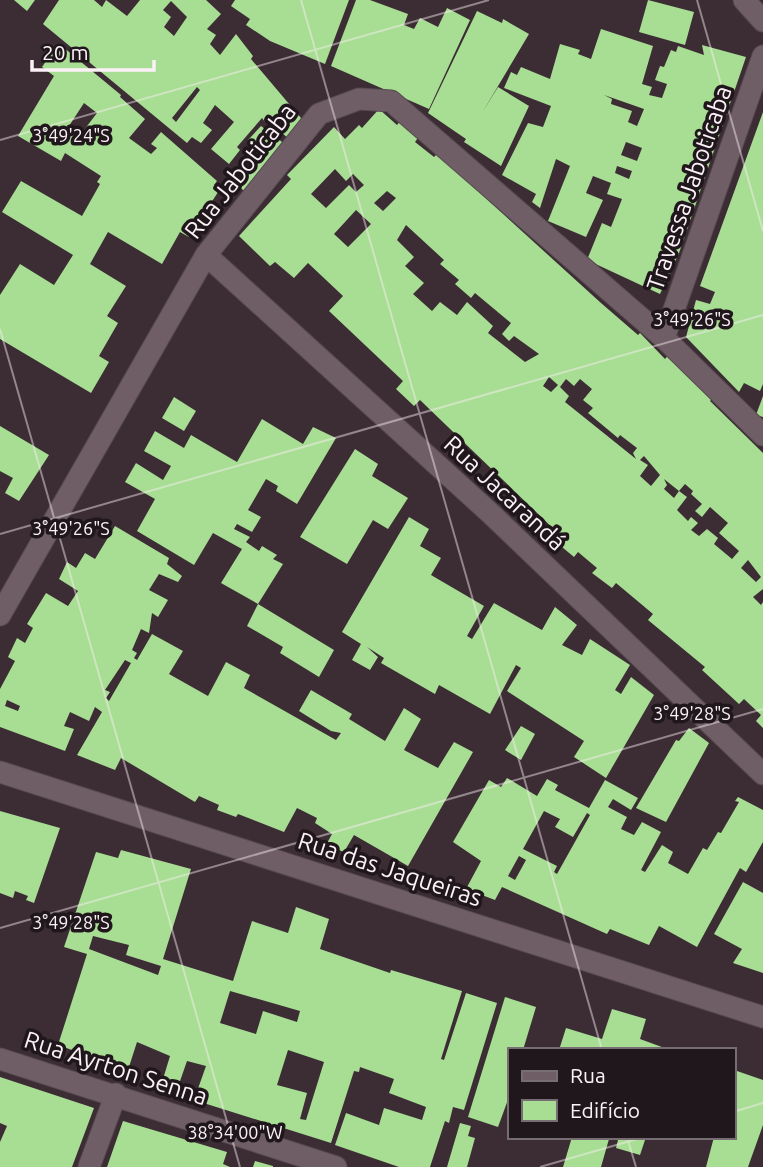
<svg xmlns="http://www.w3.org/2000/svg" width="763" height="1167" font-family="Ubuntu,sans-serif">
<rect width="100%" height="100%" fill="#3c2d34"/>
<g fill="#a8dd94" fill-rule="evenodd">
<polygon points="14,0 35,0 27,11"/>
<path d="M59 0H94L102 7 106 0 127 16 140 0H206L221 14 207 29 216 35 210 44 220 55 236 34 253 56 251 59 306 124 291 141 267 119 265 122 262 118 237 147 240 150 229 164 211 149 234 122 215 105 203 123 212 130 201 143 192 137 187 143 43 24ZM171 1 187 17 174 36 164 27 171 17 163 10ZM197 87 200 90 176 122 172 118Z"/>
<polygon points="235,0 349,0 325,64 270,41 246,25 250,19 231,6"/>
<polygon points="356,0 370,0 408,14 404,25 414,29 420,18 438,27 447,8 470,20 429,109 331,66"/>
<polygon points="648,0 694,12 685,45 639,32"/>
<polygon points="477,11 502,23 503,19 529,34 482,113 498,87 529,106 501,166 464,142 466,139 428,113"/>
<path d="M601 29 653 46 642 84 652 87 649 95 662 98 667 84 655 80 660 66 664 67 671 50 676 52 678 46 704 55 702 45 746 57 679 253 660 294 587 260 602 223 611 227 622 199 607 194 611 183 593 176 586 193 603 200 586 237 548 221 570 166 556 159 540 208 532 202 536 194 502 175 528 123 543 127 551 106 504 88 511 72 517 75 521 67 550 79 560 44 580 50 578 54 591 59ZM604 95 644 109 637 126 628 122 632 111 611 104 612 99ZM626 142 642 148 637 161 621 155ZM617 166 632 171 629 179 615 173Z"/>
<path d="M63 47 121 95 120 97 145 119 129 138 151 154 157 148 151 144 161 132 217 181 214 185 220 189 189 237 180 232 162 264 108 232 90 264 126 286 107 316 118 323 99 356 109 362 91 393 0 339V295L20 264 54 285 73 255 2 212 21 181 82 216 100 184 97 182 101 176 65 153 61 161 18 136 54 76 42 67 53 51 57 54ZM84 103 97 113 81 134 69 126Z"/>
<path d="M379 109 397 125 402 119 420 135 415 142 434 157 437 154 601 303 638 335 640 333 665 359 672 351 717 393 710 401 763 453V589L753 597 761 605 763 602V728L756 721 761 715 744 699 739 704 702 670 705 667 648 620 653 614 616 583 612 588 592 573 597 568 578 552 574 557 556 542 561 536 420 400 414 406 396 389 403 381 329 311 343 296 308 263 294 278 275 262 270 266 239 236 291 179 287 175 334 127 345 139 359 125 362 128ZM335 169 346 181 353 174 364 185 356 192 349 185 326 208 311 194ZM387 191 396 198 383 211 374 203ZM356 210 371 224 348 247 334 234ZM406 225 444 260 440 264 459 280 455 284 471 298 475 293 511 323 502 334 509 341 514 336 539 354 525 362 488 333 493 326 467 302 457 315 440 302 432 311 413 294 424 283 405 266 414 257 397 240ZM549 377 558 385 551 392 543 386ZM566 379 574 386 580 379 592 389 583 400 593 408 588 413 618 438 620 435 637 448 633 453 636 459 565 402 569 396 560 387ZM644 456 660 475 651 486 640 476 648 465 640 460ZM664 479 679 491 685 484 693 491 691 494 702 504 695 511 702 517 710 507 728 523 719 533 739 551 732 559 714 544 718 538 707 529 699 536 691 530 698 523 691 517 688 521 677 510 687 497 679 491 674 498 664 489 667 485ZM748 560 761 577 756 582 741 568Z"/>
<polygon points="763,112 763,384 760,391 744,383 739,392 686,337 696,300 710,304 715,292 700,286"/>
<polygon points="261,126 286,145 244,191 237,184 265,154 248,140"/>
<polygon points="763,396 763,417 756,415"/>
<polygon points="174,397 196,411 184,431 162,418"/>
<polygon points="262,419 303,444 313,427 336,438 297,504 276,491 278,486 266,479 248,510 261,517 252,532 237,524 234,529 250,537 246,542 259,551 262,546 277,555 273,559 283,564 258,604 334,650 319,677 280,653 283,647 247,626 258,604 221,583 242,549 213,533 194,565 137,531 155,499 125,482 136,463 163,480 171,466 144,451 155,431 184,448 191,435 237,462"/>
<polygon points="0,426 49,455 19,501 5,493 13,478 0,471"/>
<polygon points="355,449 378,464 372,476 408,498 388,529 373,520 347,564 300,537"/>
<polygon points="409,517 429,529 420,546 441,558 431,575 484,606 467,636 472,639 494,603 542,630 555,607 577,625 562,645 582,655 590,639 630,665 615,690 621,694 631,677 654,695 606,778 574,757 584,741 507,691 521,668 516,665 490,714 439,685 435,694 381,663 384,658 367,647 378,657 370,670 352,660 361,644 342,632"/>
<path d="M115 526 169 558 167 564 182 576 178 582 159 574 149 590 168 600 158 617 152 613 149 633 141 629 132 650 137 653 134 658 137 660 152 634 183 651 169 674 208 696 226 662 250 675 244 688 336 740 341 733 331 731 299 711 311 690 352 714 349 719 385 741 404 708 421 719 404 750 438 768 454 742 473 752 408 866 354 835 344 852 326 845 332 834 315 823 317 818 297 808 284 832 238 814 236 817 217 810 219 805 199 796 195 802 121 758 115 770 77 755 102 712 95 707 89 721 70 712 64 726 74 729 65 751 0 727V689L15 661 8 657 17 638 25 643 33 628 27 624 46 593 68 606 78 591 59 579 67 562 76 568 85 553 95 559ZM125 660 131 663 109 701 106 698 110 692 105 690ZM7 700 20 706 18 711 5 706Z"/>
<polygon points="521,726 535,734 521,760 505,750"/>
<polygon points="689,728 709,743 666,822 636,808 676,740 679,741"/>
<path d="M507 778 537 796 547 779 558 785 555 790 589 808 605 780 638 798 631 810 613 799 608 807 627 817 621 829 634 835 642 822 661 832 641 870 645 872 662 845 673 852 668 863 688 874 703 848 707 850 718 832 721 833 739 802 735 801 738 797 763 810V842L746 872 740 868 697 947 659 926 649 945 610 929 607 934 502 887 495 900 466 889 481 861 453 842 489 780 501 787ZM544 811 560 819 555 827 573 837 587 813 590 815 557 874 554 872 557 866 523 849ZM519 856 526 860 515 880 508 876Z"/>
<polygon points="0,811 60,828 34,903 26,900 28,896 15,891 13,898 0,893"/>
<path d="M121 850 191 869 163 959 233 981 252 921 288 933 296 907 329 919 320 949 390 973 391 970 462 991 441 1059 444 1060 466 993 497 1003 464 1110 453 1107 449 1123 445 1121 430 1167H399L335 1145 346 1113 379 1125 384 1108 422 1120 426 1107 389 1093 394 1079 360 1067 359 1072 354 1071 331 1143 194 1100 206 1066 187 1061 179 1084 163 1079 170 1056 137 1042 128 1070 58 1045 87 954 64 947 96 852 118 858ZM93 936 129 945 126 955 161 966 158 975 89 949ZM230 991 300 1011 297 1022 263 1011 256 1034 220 1023ZM288 1050 324 1062 306 1120 300 1119 307 1093 277 1085Z"/>
<polygon points="743,882 763,893 763,973 733,963 742,949 714,934"/>
<polygon points="505,997 536,1007 523,1050 509,1050 509,1097 498,1127 468,1117"/>
<polygon points="612,1009 646,1019 640,1039 670,1050 559,1050 566,1028 602,1039"/>
<polygon points="737,1071 763,1080 763,1125 748,1167 706,1167 714,1137 733,1137 733,1082"/>
<polygon points="0,1077 94,1108 72,1167 0,1167 0,1142 7,1126 0,1123"/>
<polygon points="123,1121 227,1152 223,1164 230,1167 107,1167"/>
<polygon points="460,1123 471,1126 468,1136 475,1138 467,1167 447,1167"/>
<polygon points="572,1137 646,1137 640,1155 616,1148 618,1140 609,1139 601,1167 563,1167"/>
<polygon points="255,1161 273,1166 273,1167 253,1167"/>
</g>
<g fill="none" stroke-linecap="round" stroke-linejoin="round">
<defs>
<g id="street">
<polyline points="744,0 763,21"/>
<polyline points="206,255 489,512 763,774"/>
<polyline points="664,338 763,56"/>
<polyline points="0,615 206,255 319,114 359,99 391,101 664,338 763,435"/>
<polyline points="0,772 763,1017"/>
<polyline points="0,1059 336,1167"/>
<polyline points="89,1167 116,1094"/>
</g>
</defs>
<use href="#street" stroke="#574a50" stroke-width="23"/>
<use href="#street" stroke="#6f5e66" stroke-width="21"/>
</g>
<path fill="none" stroke="#fcf1f6" stroke-width="2" stroke-opacity="0.45" d="M301 0 602 1050M697 0 763 231M0 140 489 0M0 329 240 1167M0 534 763 315M0 928 763 709M733 1112 763 1103M627 1137 636 1167M540 1167 644 1137"/>
<g text-anchor="middle" dominant-baseline="central" stroke-width="7" stroke-linejoin="round" paint-order="stroke">
<g font-size="24" fill="#fcf1f6" stroke="#1f171b">
<text transform="translate(240 171) rotate(-52)">Rua Jaboticaba</text>
<text transform="translate(689 188) rotate(-71)">Travessa Jaboticaba</text>
<text transform="translate(505 493) rotate(43)">Rua Jacarandá</text>
<text transform="translate(390 869) rotate(18)">Rua das Jaqueiras</text>
<text transform="translate(116 1068) rotate(18)">Rua Ayrton Senna</text>
</g>
</g>
<g font-size="18" text-anchor="middle" fill="#fcf1f6" stroke="#1f171b" stroke-width="7" stroke-linejoin="round" paint-order="stroke">
<text x="71" y="142">3°49'24"S</text>
<text x="692" y="326">3°49'26"S</text>
<text x="71" y="535">3°49'26"S</text>
<text x="692" y="720">3°49'28"S</text>
<text x="71" y="929">3°49'28"S</text>
<text x="235" y="1139">38°34'00"W</text>
</g>
<rect x="508" y="1048" width="228" height="91" fill="#1f171b" stroke="#776e73" stroke-width="2"/>
<rect x="522" y="1071" width="35" height="10" fill="#6f5e66" stroke="#776e73" stroke-width="2"/>
<text x="570" y="1083" font-size="21" fill="#fcf1f6">Rua</text>
<rect x="522" y="1100" width="35" height="21" fill="#a8dd94" stroke="#776e73" stroke-width="2"/>
<text x="570" y="1118" font-size="21" fill="#fcf1f6">Edifício</text>
<path d="M32 60v10h122v-10" fill="none" stroke="#fcf1f6" stroke-width="3.5"/>
<text x="42" y="60" font-size="21" fill="#fcf1f6" stroke="#1f171b" stroke-width="5" paint-order="stroke">20 m</text>
</svg>
